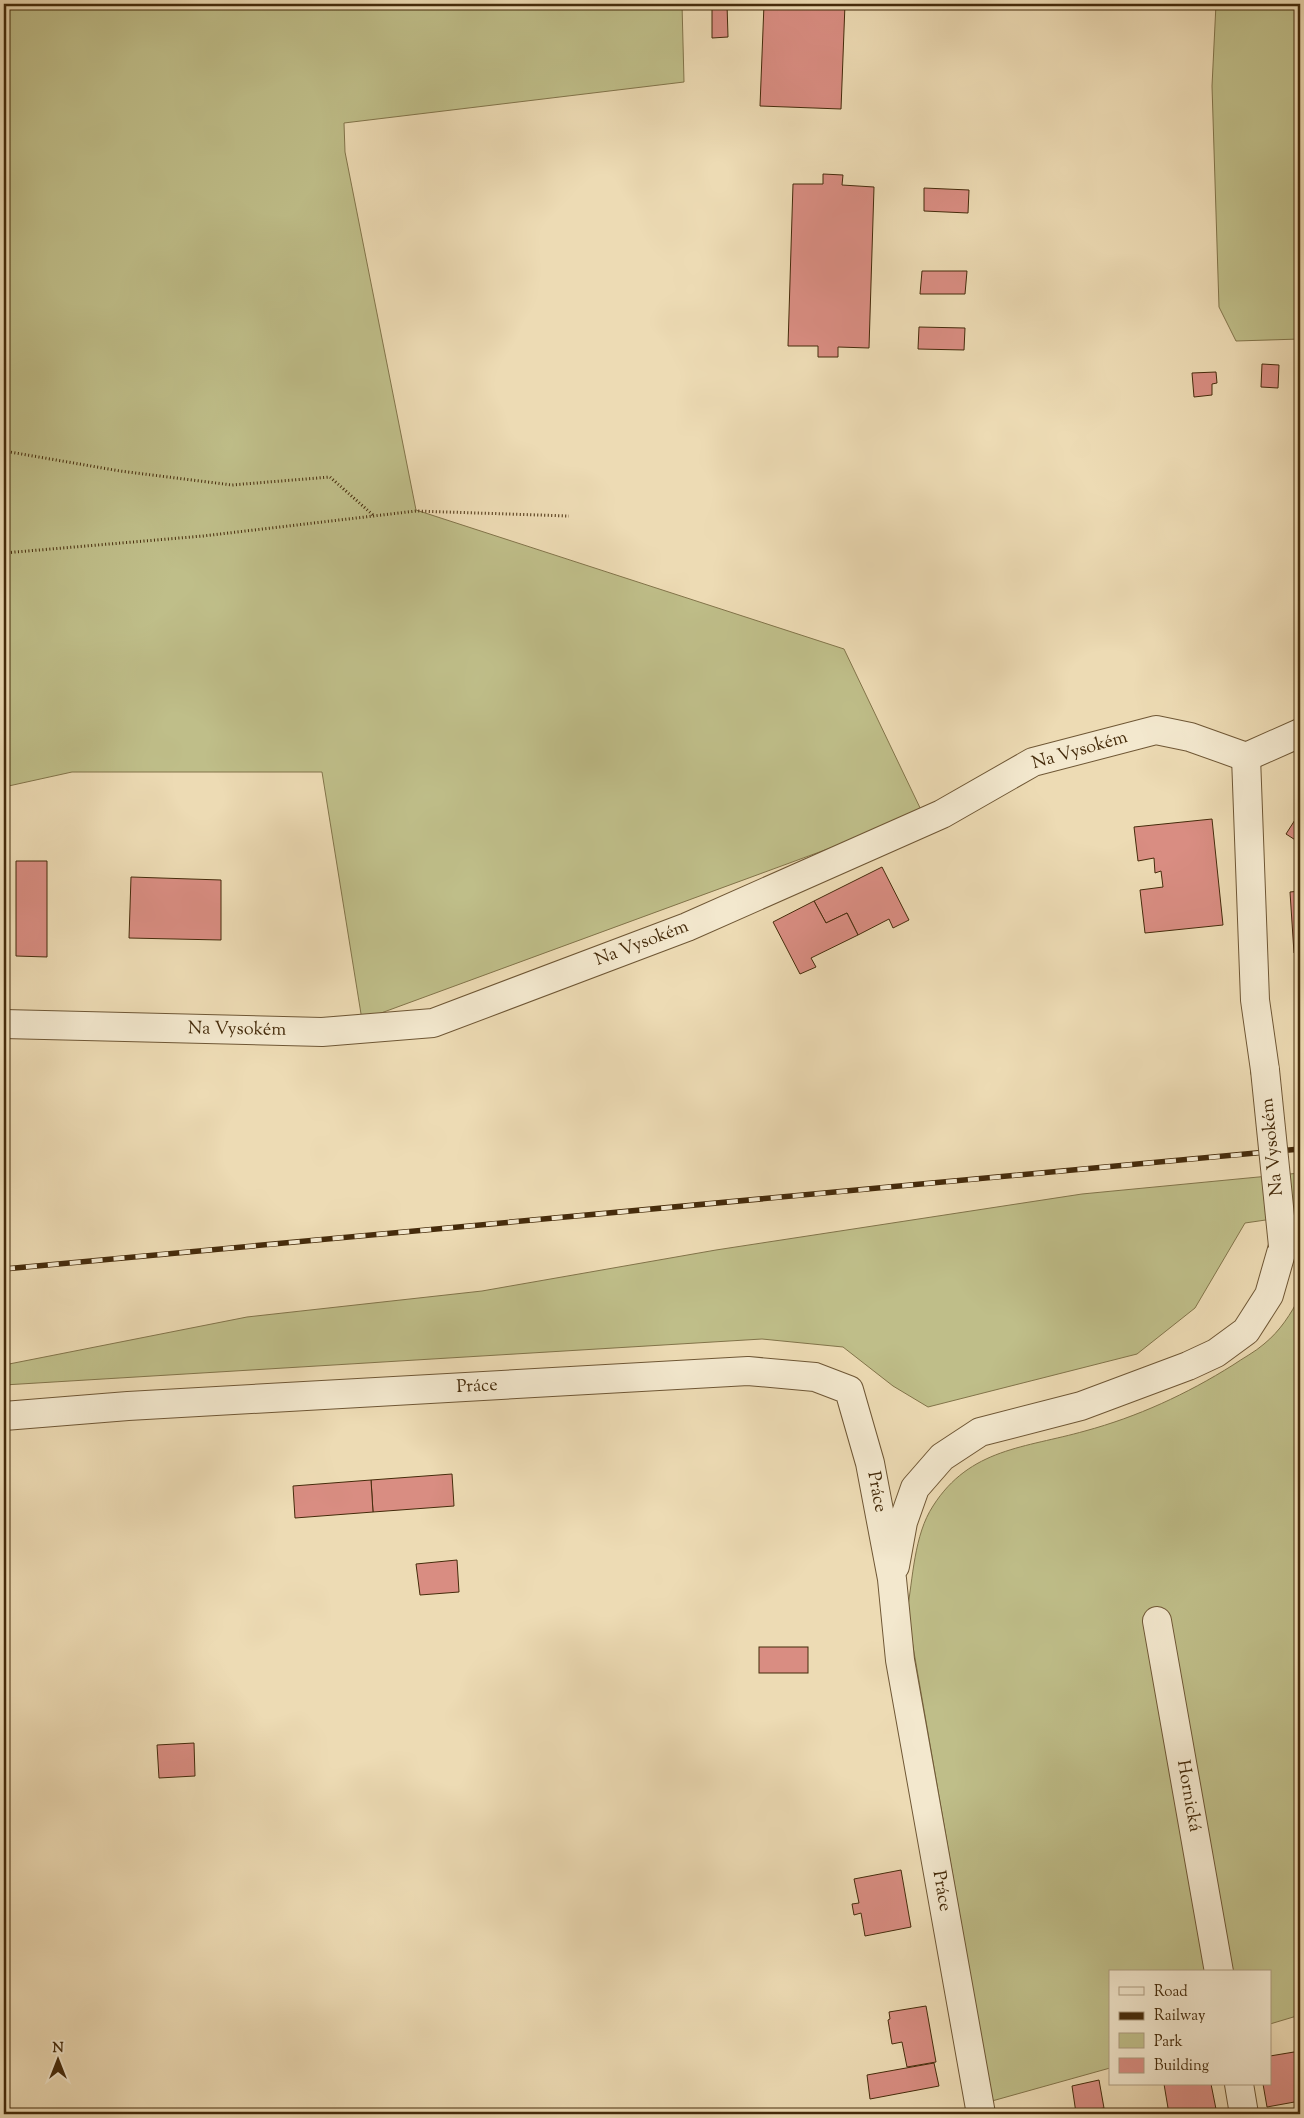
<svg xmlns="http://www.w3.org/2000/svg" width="1304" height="2118" font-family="'Sorts Mill Goudy',serif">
<rect width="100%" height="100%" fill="#eddbb4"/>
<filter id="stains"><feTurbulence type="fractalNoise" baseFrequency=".004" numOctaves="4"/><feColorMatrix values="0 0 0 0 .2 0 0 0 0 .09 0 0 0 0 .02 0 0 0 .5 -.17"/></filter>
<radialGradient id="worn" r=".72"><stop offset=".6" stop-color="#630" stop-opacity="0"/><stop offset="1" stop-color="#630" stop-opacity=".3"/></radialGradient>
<g fill="#bfbe89" stroke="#82744a">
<polygon points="4,4 682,4 684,82 344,123 345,152 416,510 844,649 923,814 362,1020 322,772 72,772 4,787"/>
<polygon points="1216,4 1300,4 1300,339 1236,341 1219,307 1212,86"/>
<polygon points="1300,1173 1300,1215 1245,1223 1195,1308 1137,1354 928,1407 893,1386 843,1347 762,1339 4,1385 4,1365 247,1317 482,1291 716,1250 1082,1194"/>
<path d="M1300 1296V2015L1270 2024V1972H1110V2068L992 2101 907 1612C913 1578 914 1535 933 1506 970 1448 1025 1448 1085 1431 1137 1417 1187 1394 1233 1365 1243 1358 1255 1352 1264 1344 1280 1331 1291 1314 1300 1296Z"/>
</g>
<g fill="#d98d82" stroke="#452b0b">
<polygon points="712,4 727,4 728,37 712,38"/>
<polygon points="764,4 845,4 841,109 760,106"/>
<polygon points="823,174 843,175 842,185 874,187 869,348 838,347 838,357 818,357 818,346 788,346 793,184 823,184"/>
<polygon points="924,188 969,190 968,213 924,211"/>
<polygon points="922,271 967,271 965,294 920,294"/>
<polygon points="919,327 965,328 964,350 918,349"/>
<polygon points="1262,364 1279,365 1278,388 1261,387"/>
<polygon points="1216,372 1217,383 1212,384 1212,395 1194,397 1192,373"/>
<polygon points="1300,812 1300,843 1286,834"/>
<polygon points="1212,819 1223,925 1145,933 1140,890 1163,887 1161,871 1155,873 1154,858 1138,861 1134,827"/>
<polygon points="16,861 47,861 47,957 16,956"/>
<polygon points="882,867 909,920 893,928 889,919 858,935 847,913 826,923 814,901"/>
<polygon points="131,877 221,880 221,940 129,938"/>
<polygon points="1300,891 1300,952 1294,953 1290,892"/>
<polygon points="814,901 826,923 847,913 858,935 811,958 816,967 800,974 773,922"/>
<polygon points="452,1474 454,1506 373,1512 371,1480"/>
<polygon points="371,1480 373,1512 295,1518 293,1486"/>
<polygon points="457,1560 459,1592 420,1595 416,1564"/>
<rect x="759" y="1647" width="49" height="26"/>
<polygon points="194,1743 195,1776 159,1778 157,1745"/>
<polygon points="901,1870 911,1927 865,1936 861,1913 854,1915 852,1904 859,1903 854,1879"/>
<polygon points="926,2006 936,2062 907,2067 902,2042 892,2044 888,2020 890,2019 889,2012"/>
<polygon points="1300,2051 1300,2101 1267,2107 1263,2084 1270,2084 1270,2056"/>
<polygon points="934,2063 939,2086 870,2099 867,2075"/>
<polygon points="1099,2080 1104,2108 1076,2113 1072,2086"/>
<polygon points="1164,2084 1211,2084 1217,2114 1169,2114"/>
</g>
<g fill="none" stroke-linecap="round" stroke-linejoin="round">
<defs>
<g id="minor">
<polyline points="1246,757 1255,1000 1265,1070"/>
<polyline points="4,1024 322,1032 433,1023 687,927 942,814 1033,762 1156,730 1190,737 1246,757 1300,733"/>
<polyline points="4,1416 128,1406 748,1371 815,1377 849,1390 870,1463 892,1579 900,1660 981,2114"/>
<polyline points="895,1566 903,1522 915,1488 942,1457 980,1432 1081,1406 1188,1366 1216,1353 1246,1331 1269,1295 1283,1246"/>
<polyline points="1157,1621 1219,1972"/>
<polyline points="1239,2084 1244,2114"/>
</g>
</defs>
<use href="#minor" stroke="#6f5735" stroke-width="30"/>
<g stroke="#452b0b" stroke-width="3" stroke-dasharray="1 2.5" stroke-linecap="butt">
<polyline points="4,451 120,471 232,485 330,477 373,515"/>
<polyline points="4,553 203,536 416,511 569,516"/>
</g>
<use href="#minor" stroke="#f3e8ce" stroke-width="28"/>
<defs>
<polyline id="rail" points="4,1269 1300,1149"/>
</defs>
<use href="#rail" stroke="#452b0b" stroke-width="5.5"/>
<use href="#rail" stroke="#f3e8ce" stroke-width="4" stroke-dasharray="11" stroke-linecap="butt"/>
<defs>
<polyline id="minor-bridge" points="1265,1070 1283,1246"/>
</defs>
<use href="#minor-bridge" stroke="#6f5735" stroke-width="30" stroke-linecap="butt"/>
<use href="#minor-bridge" stroke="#f3e8ce" stroke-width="28"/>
</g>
<g text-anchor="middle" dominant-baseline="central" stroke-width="4.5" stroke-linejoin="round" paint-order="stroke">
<g font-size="18" fill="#452b0b" stroke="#f3e8ce">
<text transform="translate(1080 751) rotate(-16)">Na Vysokém</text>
<text transform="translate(642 944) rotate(-21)">Na Vysokém</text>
<text transform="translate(237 1030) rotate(1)">Na Vysokém</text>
<text transform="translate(1273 1147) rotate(-96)">Na Vysokém</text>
<text transform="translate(477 1387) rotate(-3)">Práce</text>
<text transform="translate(876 1492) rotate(79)">Práce</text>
<text transform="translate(1188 1796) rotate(80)">Hornická</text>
<text transform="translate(941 1891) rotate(80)">Práce</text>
</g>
</g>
<rect width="1304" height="2118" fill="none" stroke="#eddbb4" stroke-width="20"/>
<rect x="5" y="5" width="1294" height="2108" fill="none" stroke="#452b0b" stroke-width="2.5"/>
<rect x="10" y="10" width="1284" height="2098" fill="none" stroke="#452b0b"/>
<rect x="1109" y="1970" width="162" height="115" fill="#f3e8ce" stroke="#ad9c80"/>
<rect x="1119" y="1987" width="25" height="8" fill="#f3e8ce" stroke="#ad9c80"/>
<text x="1154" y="1996" font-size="15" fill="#452b0b">Road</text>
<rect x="1119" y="2012" width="25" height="8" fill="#452b0b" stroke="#ad9c80"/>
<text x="1154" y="2020" font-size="15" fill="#452b0b">Railway</text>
<rect x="1119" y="2033" width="25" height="15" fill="#bfbe89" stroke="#ad9c80"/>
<text x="1154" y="2046" font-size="15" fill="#452b0b">Park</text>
<rect x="1119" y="2058" width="25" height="15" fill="#d98d82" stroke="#ad9c80"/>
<text x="1154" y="2070" font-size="15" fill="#452b0b">Building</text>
<g transform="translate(58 2060)" stroke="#f3e8ce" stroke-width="4" paint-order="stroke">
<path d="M0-4L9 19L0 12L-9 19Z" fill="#452b0b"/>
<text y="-8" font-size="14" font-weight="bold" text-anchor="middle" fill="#452b0b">N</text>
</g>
<rect width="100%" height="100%" filter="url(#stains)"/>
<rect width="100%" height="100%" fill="url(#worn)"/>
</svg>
